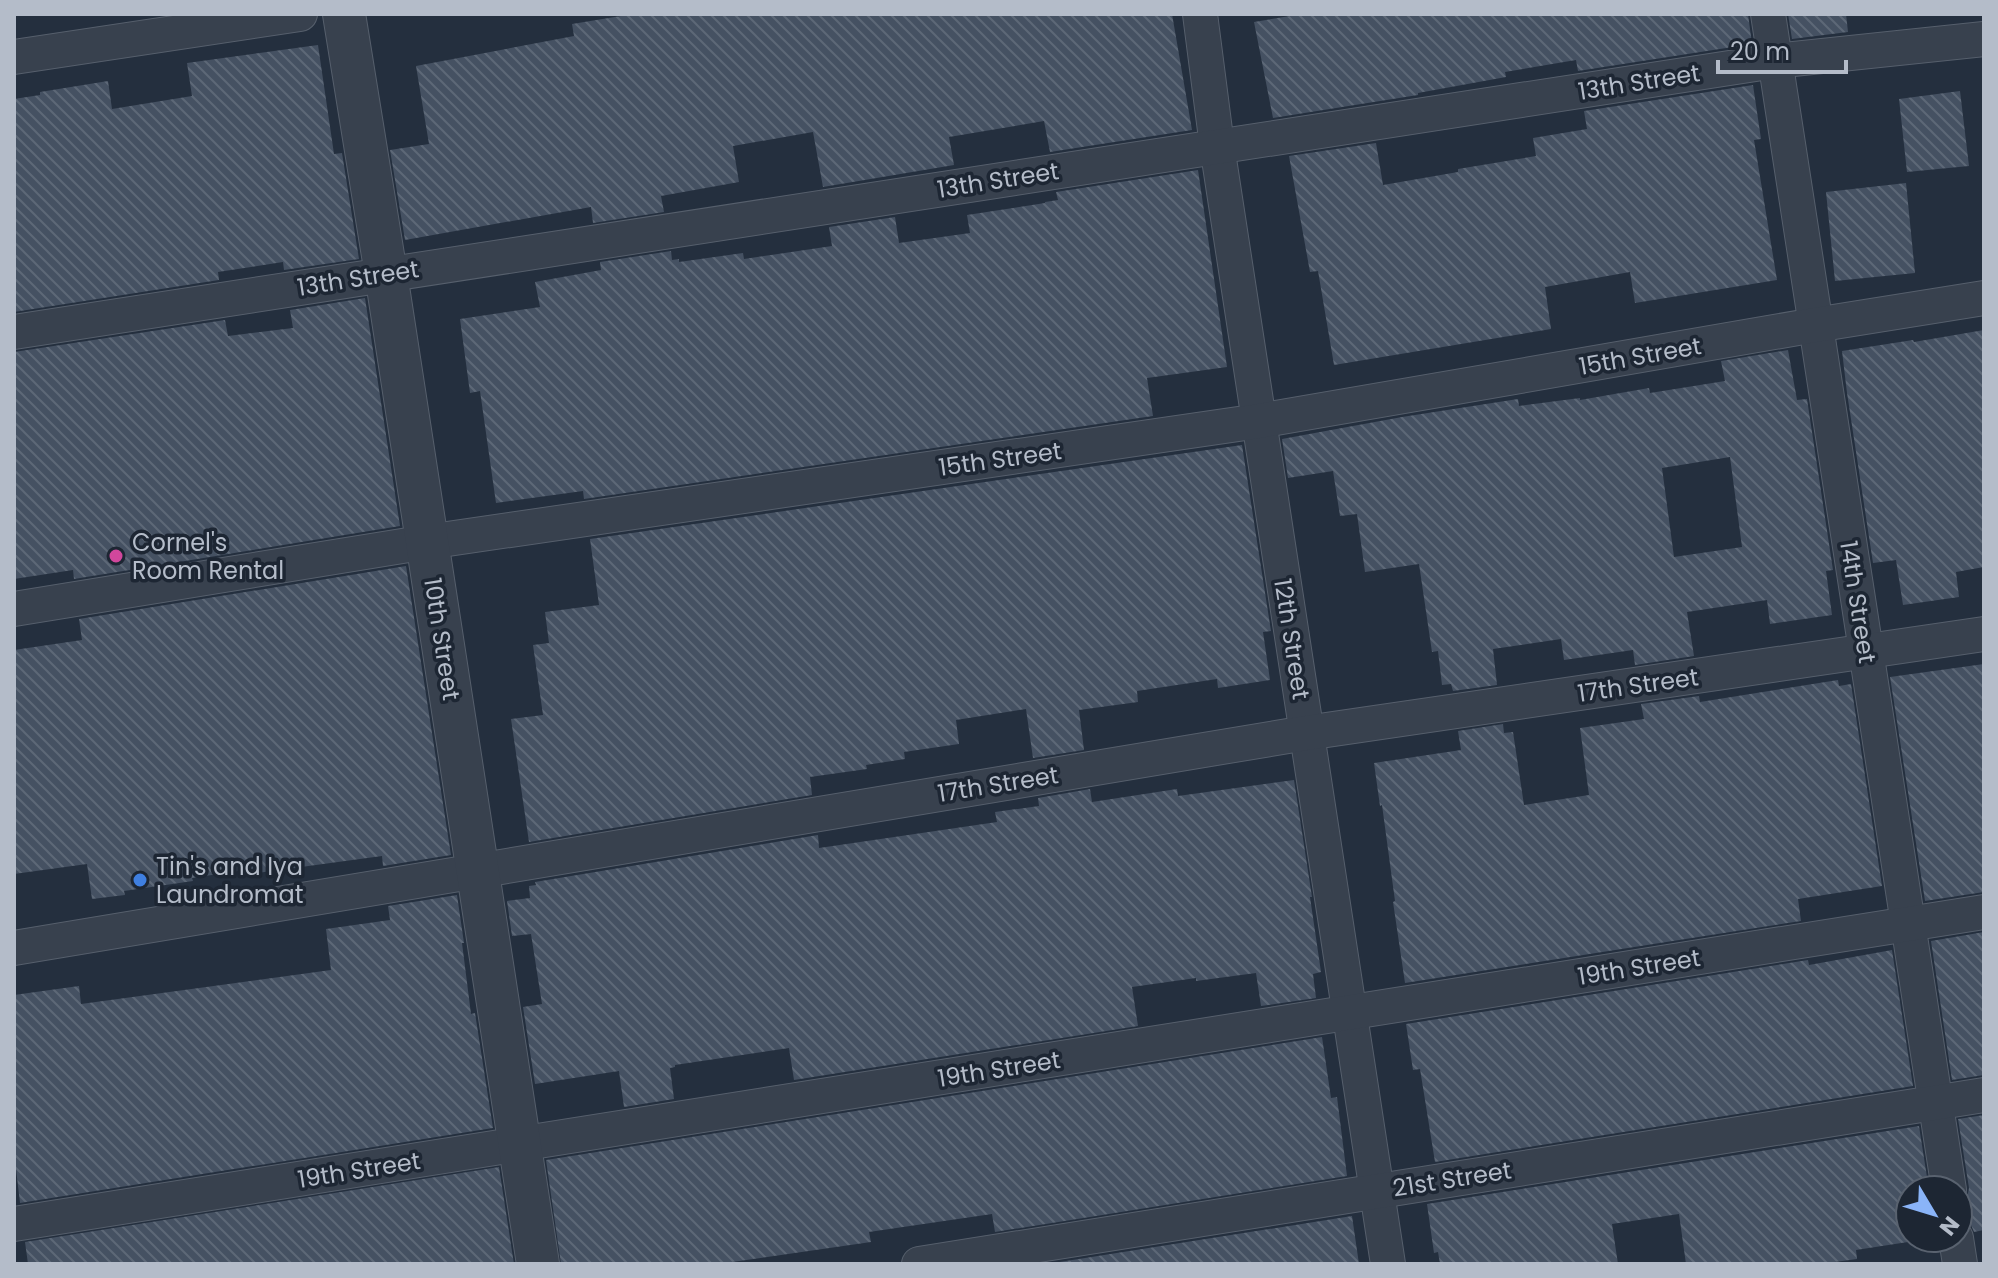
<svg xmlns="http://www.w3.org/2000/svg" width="1998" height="1278" font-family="Poppins,sans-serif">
<defs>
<pattern id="building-back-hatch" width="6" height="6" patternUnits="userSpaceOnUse" patternTransform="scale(2)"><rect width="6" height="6" fill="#455162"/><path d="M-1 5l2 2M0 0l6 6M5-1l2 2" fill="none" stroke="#5d6877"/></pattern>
</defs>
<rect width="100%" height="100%" fill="#242f3e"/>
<g fill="url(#building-back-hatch)" fill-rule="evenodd">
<polygon points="633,14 1172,14 1192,130 1050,152 1044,121 949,137 954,165 823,187 813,132 733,146 739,182 661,196 664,212 593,223 591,207 405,240 390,150 429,144 416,66 574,36 572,24"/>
<polygon points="1302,14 1748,14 1752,44 1578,71 1576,60 1505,72 1506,77 1418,93 1418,95 1273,118 1254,22"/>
<polygon points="1788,14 1846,14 1848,32 1792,39"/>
<polygon points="318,45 334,154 342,153 359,259 284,270 283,262 218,272 219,280 14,312 14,99 40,95 40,92 108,81 112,109 192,96 187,63"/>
<polygon points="1753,85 1761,139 1754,140 1777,280 1635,303 1630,272 1545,287 1551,329 1334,365 1318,271 1310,272 1289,156 1376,143 1383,185 1458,172 1458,169 1536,156 1533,138 1587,129 1584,111"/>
<polygon points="1960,91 1969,166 1907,172 1899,99"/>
<polygon points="1198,170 1227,367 1147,378 1153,416 584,499 583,491 496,503 480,391 470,393 460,319 540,307 535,282 601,270 600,262 671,251 672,260 679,259 679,262 743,253 744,259 832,246 829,227 895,217 899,243 970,233 967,215 1045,203 1045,202 1058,200 1056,192"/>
<polygon points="1906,183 1915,273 1835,281 1826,192"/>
<polygon points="365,298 400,526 74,579 73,570 14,579 14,352 225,320 228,336 293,328 290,310"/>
<polygon points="1984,330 1984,567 1956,572 1959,597 1903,605 1896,560 1873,563 1847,393 1842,351 1913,340 1914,342"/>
<path d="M1788 350 1797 400 1807 399 1833 570 1826 571 1832 615 1770 624 1767 600 1687 612 1694 656 1635 665 1633 650 1564 660 1561 639 1493 649 1497 685 1453 691 1451 684 1442 685 1438 651 1432 652 1419 564 1365 572 1357 514 1340 516 1333 471 1288 478 1282 439 1402 417 1518 399 1519 406 1580 398V400L1649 388 1650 393 1725 381 1721 361ZM1730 457 1742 547 1674 557 1662 468Z"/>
<polygon points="1242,445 1271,631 1263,632 1270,680 1218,688 1217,679 1137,691 1138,702 1079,710 1084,750 1033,758 1026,709 956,720 959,744 904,752 905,759 866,765 867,769 810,777 812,795 529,842 511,719 543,715 533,645 549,643 545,612 599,605 590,539"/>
<polygon points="406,566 451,855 383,866 382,856 257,873 257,868 192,878 193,881 124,891 125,895 92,899 87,864 14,874 14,650 82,640 79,619"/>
<polygon points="1984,664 1984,892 1925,901 1890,677"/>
<polygon points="1838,680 1839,686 1851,684 1882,886 1798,899 1801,921 1405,983 1393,902 1395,901 1382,805 1380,806 1374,763 1461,750 1458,731 1503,724 1504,733 1513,732 1524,805 1589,795 1580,728 1644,719 1641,704 1699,696 1700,702"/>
<polygon points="1294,780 1312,897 1310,897 1321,972 1313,974 1316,998 1261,1006 1256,973 1196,981 1196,978 1132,987 1138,1026 794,1080 789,1048 675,1065 675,1067 670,1068 674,1099 624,1107 619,1071 535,1084 523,1007 542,1004 531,934 512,936 507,901 530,898 529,886 536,885 535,882 818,835 819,848 997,822 995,812 1039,806 1038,798 1090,789 1092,802 1177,789 1178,796"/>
<polygon points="457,895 464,943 462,943 471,1014 475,1013 493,1128 20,1203 14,1152 14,995 79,986 81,1004 331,970 326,929 390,920 388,906"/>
<polygon points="1984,932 1984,1075 1952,1080 1931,941"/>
<polygon points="1892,950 1913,1086 1435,1162 1420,1069 1413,1070 1406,1024 1808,960 1809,965"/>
<polygon points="1322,1037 1331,1098 1337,1097 1347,1176 995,1232 992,1214 869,1232 871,1242 718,1264 561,1264 546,1160"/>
<polygon points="1984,1115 1984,1230 1974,1232 1971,1225 1964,1220 1958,1219 1958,1207 1967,1198 1969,1188 1958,1119"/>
<polygon points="1919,1126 1929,1190 1910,1190 1910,1238 1934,1238 1856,1250 1857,1259 1820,1264 1686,1264 1679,1214 1612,1224 1618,1264 1440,1264 1438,1252 1434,1253 1427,1204"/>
<polygon points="499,1167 514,1264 28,1264 25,1242"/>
<polygon points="1352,1216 1359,1264 1047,1264"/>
</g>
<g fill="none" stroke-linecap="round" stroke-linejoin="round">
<defs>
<g id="minor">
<polyline points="1200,14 1217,146 1388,1264"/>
<polyline points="1768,14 1949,1190"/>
<polyline points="14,57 300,14"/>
<polyline points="14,332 1775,61 1984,39"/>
<polyline points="14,609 427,542 1259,421 1815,325 1984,298"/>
<polyline points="14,948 1306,733 1984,634"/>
<polyline points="14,1224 1984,912"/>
<polyline points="1956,1238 1960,1264"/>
<polyline points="919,1264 1984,1095"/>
</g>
<polyline id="tertiary" points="344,14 386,274 538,1264"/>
</defs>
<use href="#minor" stroke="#565f6c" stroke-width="36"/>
<use href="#tertiary" stroke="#565f6c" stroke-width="44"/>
<use href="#minor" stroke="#38414e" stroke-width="34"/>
<use href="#tertiary" stroke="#38414e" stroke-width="42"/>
</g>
<circle fill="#d1479c" stroke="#1d2633" stroke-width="3" cx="116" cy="556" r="8"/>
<circle fill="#3f7fe0" stroke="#1d2633" stroke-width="3" cx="140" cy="880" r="8"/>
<g text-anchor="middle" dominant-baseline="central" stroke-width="7" stroke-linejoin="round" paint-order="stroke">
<g font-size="24" fill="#b4bcc9" stroke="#1d2633">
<text transform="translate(1639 82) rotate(-9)">13th Street</text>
<text transform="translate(998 180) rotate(-9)">13th Street</text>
<text transform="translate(358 278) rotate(-9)">13th Street</text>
<text transform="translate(1640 356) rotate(-10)">15th Street</text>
<text transform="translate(1000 459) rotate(-8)">15th Street</text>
<text transform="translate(1858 602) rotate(81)">14th Street</text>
<text transform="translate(442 639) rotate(81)">10th Street</text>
<text transform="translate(1292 639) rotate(81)">12th Street</text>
<text transform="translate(1638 685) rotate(-8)">17th Street</text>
<text transform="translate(998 784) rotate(-9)">17th Street</text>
<text transform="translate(1639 967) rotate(-9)">19th Street</text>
<text transform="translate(999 1069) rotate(-9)">19th Street</text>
<text transform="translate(359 1170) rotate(-9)">19th Street</text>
<text transform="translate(1452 1179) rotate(-9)">21st Street</text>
</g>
<g font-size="24" fill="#b4bcc9" stroke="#1d2633" text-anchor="start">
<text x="132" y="542">Cornel's<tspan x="132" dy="28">Room Rental</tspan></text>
<text x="156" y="866">Tin's and Iya<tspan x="156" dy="28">Laundromat</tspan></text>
</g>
</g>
<rect width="1998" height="1278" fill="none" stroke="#b4bcc9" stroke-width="32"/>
<g transform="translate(1934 1214) rotate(128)"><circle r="38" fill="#1d2633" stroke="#59626f" stroke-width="2"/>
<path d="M0-6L14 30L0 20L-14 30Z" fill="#8ab4f8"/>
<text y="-12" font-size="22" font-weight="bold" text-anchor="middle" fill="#b4bcc9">N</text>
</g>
<path d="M1718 60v12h128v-12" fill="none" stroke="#b4bcc9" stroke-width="4"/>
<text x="1730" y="60" font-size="24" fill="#b4bcc9" stroke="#1d2633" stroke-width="6" paint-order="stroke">20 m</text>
</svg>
